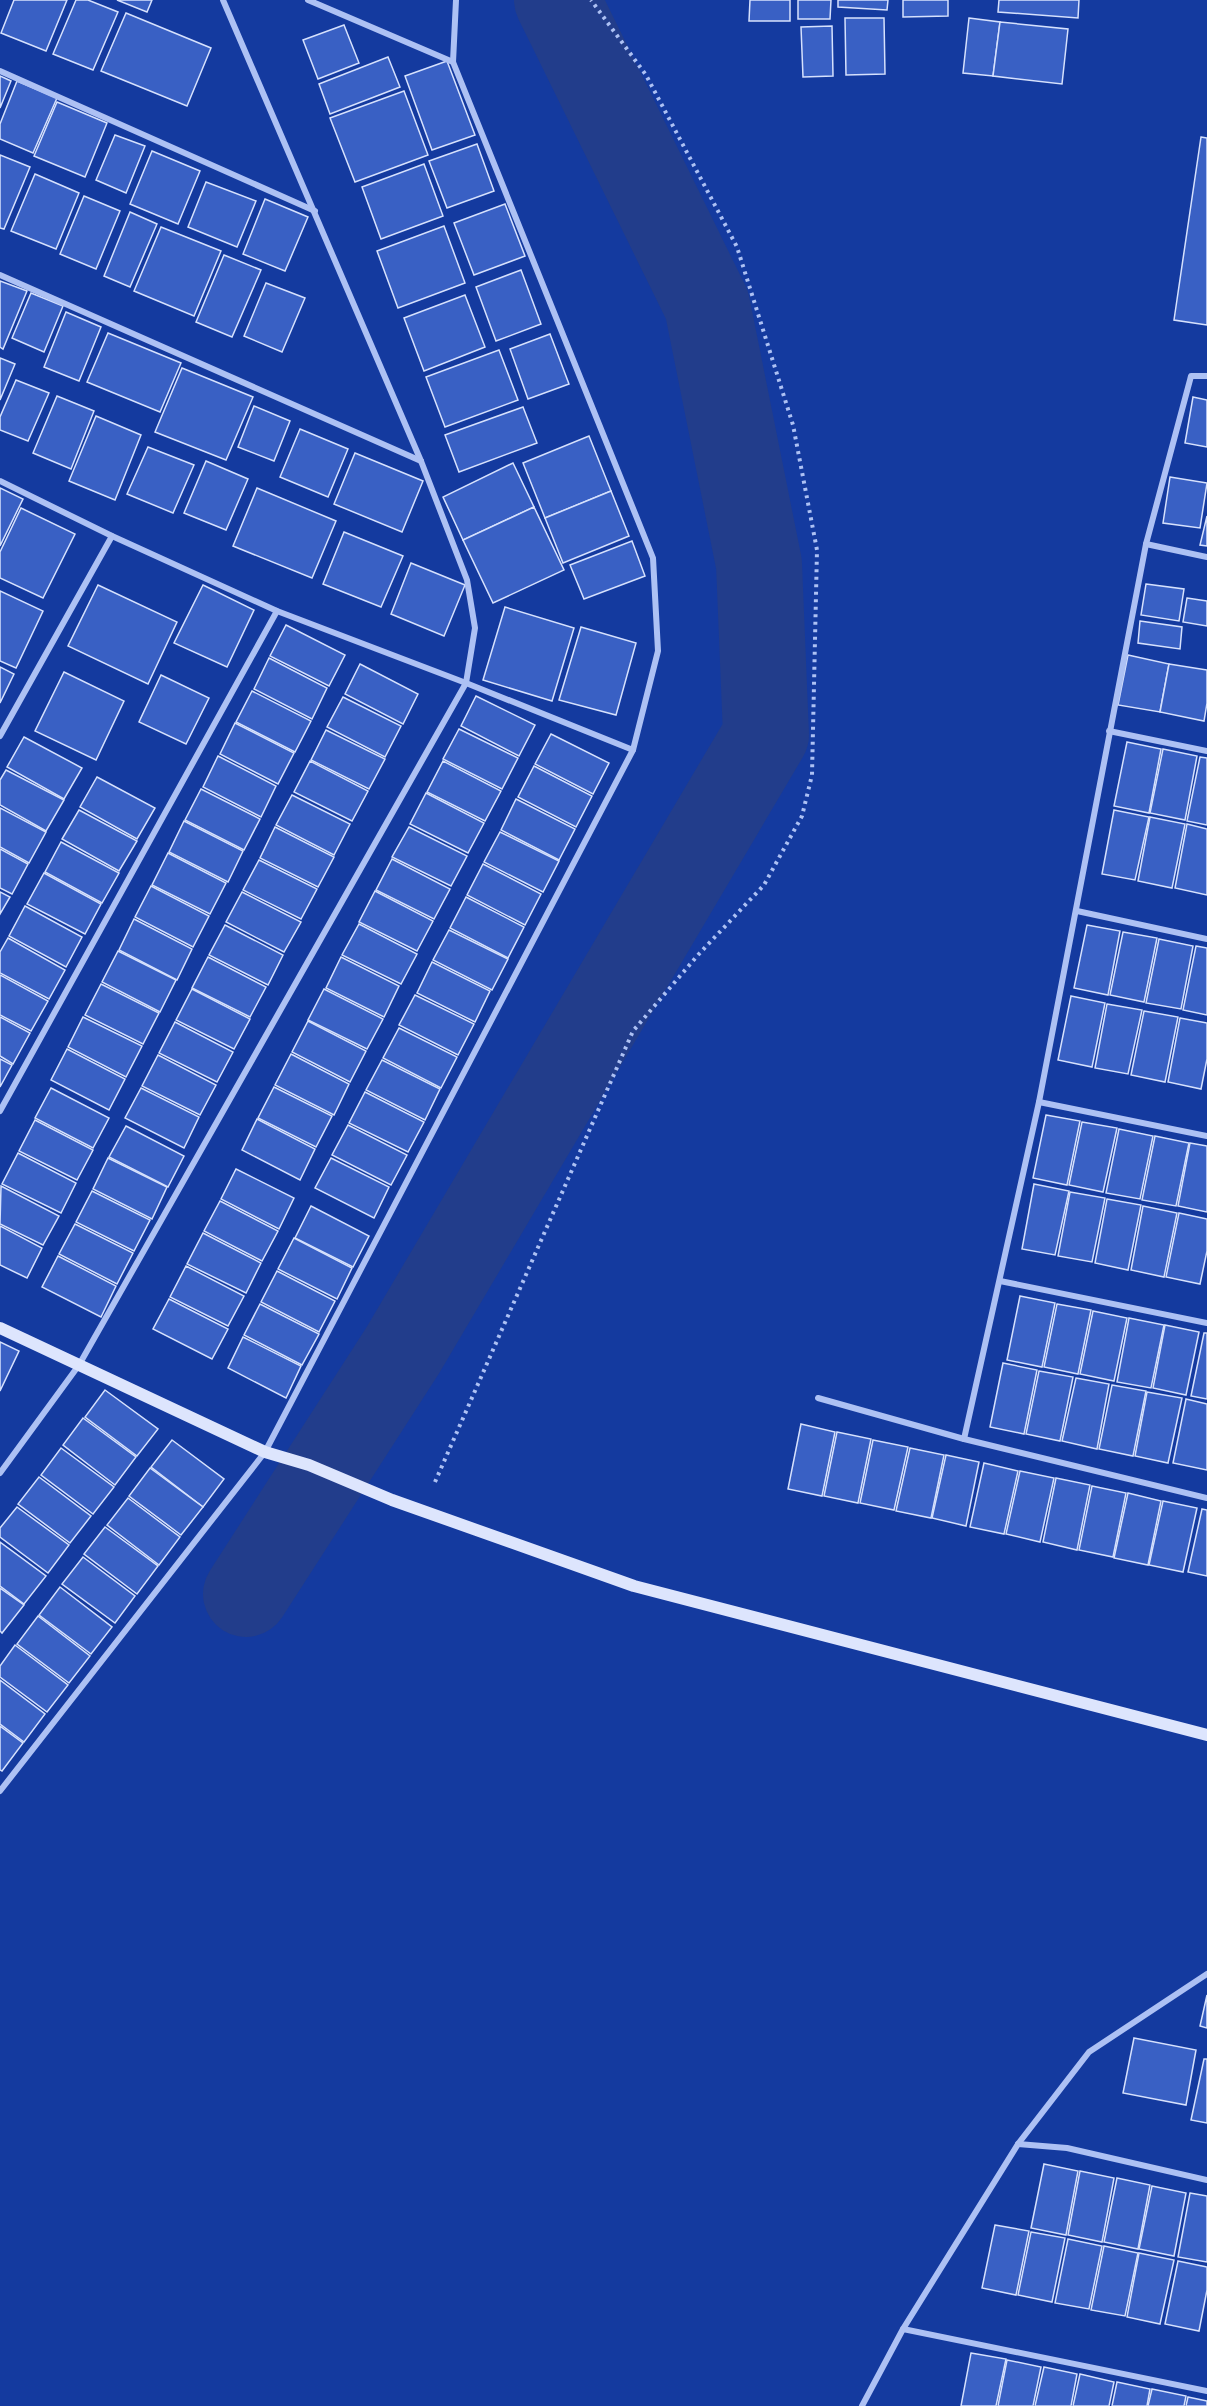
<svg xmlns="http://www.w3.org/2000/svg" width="1207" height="2406" font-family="'Noto Sans',sans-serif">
<rect width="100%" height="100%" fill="#143a9f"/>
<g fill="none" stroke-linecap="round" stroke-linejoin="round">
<polyline stroke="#223d8b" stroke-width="86" points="246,1594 403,1350 766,735 759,564 707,305 557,0"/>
</g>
<g fill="#3960c4" stroke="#d6e1fd" stroke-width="1.5">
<polygon points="14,0 67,0 46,51 1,33"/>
<polygon points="76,0 88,0 118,12 93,70 53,54"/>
<polygon points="117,0 152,0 147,12"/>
<polygon points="750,0 790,0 790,21 749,21"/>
<polygon points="798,0 831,0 830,19 798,19"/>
<polygon points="838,0 888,0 887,10 838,7"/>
<polygon points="903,0 948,0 948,16 903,17"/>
<polygon points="999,0 1079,0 1078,18 998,12"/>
<polygon points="126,13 211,48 187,106 101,71"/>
<polygon points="845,18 884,18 885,74 846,75"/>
<polygon points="969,18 1000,22 993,76 963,73"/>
<polygon points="1000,22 1068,29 1062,84 993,76"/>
<polygon points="344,25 359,63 318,79 303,40"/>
<polygon points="832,26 833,76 803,77 801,27"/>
<polygon points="388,57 400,87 330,114 319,84"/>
<polygon points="447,61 475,135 432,150 405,76"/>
<polygon points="0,76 11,81 0,108"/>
<polygon points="17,81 57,98 33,153 0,139 0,124"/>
<polygon points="404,91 428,155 355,182 330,118"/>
<polygon points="57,102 107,123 85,177 34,156"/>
<polygon points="115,135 145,146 126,193 96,180"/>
<polygon points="1201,137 1207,138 1207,325 1174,320"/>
<polygon points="477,144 494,191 447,208 429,161"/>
<polygon points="152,151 200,171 178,224 130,204"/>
<polygon points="0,155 30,167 4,229 0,228"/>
<polygon points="424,164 443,216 381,239 362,187"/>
<polygon points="35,174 79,193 56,249 11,231"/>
<polygon points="206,182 256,201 237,247 188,227"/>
<polygon points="84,196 120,211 96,269 60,254"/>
<polygon points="265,199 308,217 285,271 243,254"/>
<polygon points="505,204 525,256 474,275 454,223"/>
<polygon points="130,212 157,224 130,287 104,276"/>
<polygon points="444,226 465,283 398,308 377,251"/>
<polygon points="161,227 221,251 194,316 134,291"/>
<polygon points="224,255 261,270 232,337 196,322"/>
<polygon points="521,270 541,324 496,341 476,287"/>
<polygon points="0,281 27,291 3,349 0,347"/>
<polygon points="266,283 305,298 282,352 244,336"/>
<polygon points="31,293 63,306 44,352 12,338"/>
<polygon points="465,295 485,347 424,371 404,318"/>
<polygon points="66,312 101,327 79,381 44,367"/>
<polygon points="108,333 181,363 160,412 87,382"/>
<polygon points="550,334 569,384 528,399 510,349"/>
<polygon points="499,350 518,400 445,427 426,377"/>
<polygon points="0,358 15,364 0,400"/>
<polygon points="182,368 253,397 226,460 155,432"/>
<polygon points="16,380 49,393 28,441 0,430 0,417"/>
<polygon points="57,396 94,411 71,469 33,453"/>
<polygon points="1193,397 1207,400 1207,447 1185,443"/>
<polygon points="254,406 290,421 274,461 238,447"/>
<polygon points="523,407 537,443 459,472 445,435"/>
<polygon points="96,416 141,435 115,500 69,481"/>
<polygon points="300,429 348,449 328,497 280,477"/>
<polygon points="589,436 611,491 545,518 523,463"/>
<polygon points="148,447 194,465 173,513 127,494"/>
<polygon points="355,453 423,481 402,532 334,504"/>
<polygon points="206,461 248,479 226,530 184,513"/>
<polygon points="513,463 534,507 463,540 443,497"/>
<polygon points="1170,477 1207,483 1200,528 1163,523"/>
<polygon points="0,488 23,499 0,546"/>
<polygon points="257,488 336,521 312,578 233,546"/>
<polygon points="611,491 629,536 563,563 545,518"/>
<polygon points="534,507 564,570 493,603 463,540"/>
<polygon points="21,508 75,534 43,598 0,578 0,552"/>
<polygon points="1207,516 1207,546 1200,545"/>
<polygon points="344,532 403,556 381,607 323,584"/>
<polygon points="632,541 645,576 584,599 570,565"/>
<polygon points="411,563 465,585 444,636 391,614"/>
<polygon points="1146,584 1184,589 1179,621 1141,615"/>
<polygon points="98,585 177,622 148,684 68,646"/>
<polygon points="203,585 254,610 227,667 174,643"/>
<polygon points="0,591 43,611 16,668 0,661"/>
<polygon points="1187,598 1207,601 1207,626 1183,622"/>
<polygon points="505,607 574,628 552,701 483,680"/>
<polygon points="1140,621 1182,627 1180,649 1138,643"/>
<polygon points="286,625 345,655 329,686 270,656"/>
<polygon points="581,627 636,643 616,715 559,700"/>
<polygon points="1128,655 1169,664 1160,712 1118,705"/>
<polygon points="269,658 327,688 312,719 254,689"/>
<polygon points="360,664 418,694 403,724 345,694"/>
<polygon points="1169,664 1207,670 1207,703 1204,721 1160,712"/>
<polygon points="0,667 14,674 0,703"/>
<polygon points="64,672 124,701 96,760 35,731"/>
<polygon points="161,675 209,698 186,744 139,722"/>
<polygon points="252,691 311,721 295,752 236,722"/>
<polygon points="476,696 535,725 519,756 461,726"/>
<polygon points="343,697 401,726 385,757 327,727"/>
<polygon points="235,723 294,753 278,784 220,754"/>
<polygon points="459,729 518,758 502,789 443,759"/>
<polygon points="326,730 385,759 369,789 311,760"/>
<polygon points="551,734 609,763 593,794 535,764"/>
<polygon points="24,737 82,768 64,799 7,767"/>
<polygon points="1127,742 1161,749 1149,813 1114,806"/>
<polygon points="1163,749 1197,756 1185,820 1150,813"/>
<polygon points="218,756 276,786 261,817 203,787"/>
<polygon points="1200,757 1207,758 1207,825 1187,821"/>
<polygon points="310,761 368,791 352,821 294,792"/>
<polygon points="443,761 501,791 485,821 427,792"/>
<polygon points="534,766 592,796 576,827 518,797"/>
<polygon points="6,770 64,800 46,831 0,805 0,780"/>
<polygon points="97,777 155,808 137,839 80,807"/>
<polygon points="201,789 260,819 244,850 185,820"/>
<polygon points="426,793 484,823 468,853 410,824"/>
<polygon points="292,795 350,824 334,855 276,825"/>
<polygon points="516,799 575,829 559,860 501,830"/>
<polygon points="0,808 46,832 29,863 0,847"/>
<polygon points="79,810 137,841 119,871 62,839"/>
<polygon points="1114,810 1149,817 1135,880 1102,874"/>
<polygon points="1150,817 1185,824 1172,888 1138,881"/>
<polygon points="184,821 243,851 228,882 169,852"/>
<polygon points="1187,824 1207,829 1207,895 1175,888"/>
<polygon points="275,827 334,857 318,887 260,858"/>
<polygon points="409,827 467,856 451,886 392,857"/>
<polygon points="500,832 559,861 543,892 484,862"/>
<polygon points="61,842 119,873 102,903 45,872"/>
<polygon points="0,849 28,864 12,894 0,888"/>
<polygon points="168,853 226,883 210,914 152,885"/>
<polygon points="392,859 450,889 434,919 376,890"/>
<polygon points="259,860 317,889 301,919 243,890"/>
<polygon points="483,864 541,894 525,925 467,895"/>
<polygon points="44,873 101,904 85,934 27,904"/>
<polygon points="151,886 209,916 193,947 135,917"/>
<polygon points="375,891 433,921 417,951 359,922"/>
<polygon points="0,892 10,897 0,914"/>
<polygon points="242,892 301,922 284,952 226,922"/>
<polygon points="466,897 524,927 508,958 450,928"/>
<polygon points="25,906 82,937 66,967 9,936"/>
<polygon points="134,919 192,949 177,980 119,950"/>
<polygon points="359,924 417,954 401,984 342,955"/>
<polygon points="225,925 283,955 268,985 209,955"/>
<polygon points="1087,925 1120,931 1108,995 1074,988"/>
<polygon points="449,930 508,959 492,990 433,960"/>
<polygon points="1123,932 1157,938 1144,1002 1110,995"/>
<polygon points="8,938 65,970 49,999 0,973 0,952"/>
<polygon points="1159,939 1193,946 1181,1009 1146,1003"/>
<polygon points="1196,946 1207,948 1207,1015 1183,1010"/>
<polygon points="118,951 176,980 160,1012 102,982"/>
<polygon points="208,957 266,987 250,1017 192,988"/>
<polygon points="341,957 399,986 384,1017 326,988"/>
<polygon points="432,962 490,991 475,1022 417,993"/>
<polygon points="0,975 48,1001 31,1031 0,1015"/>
<polygon points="101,984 159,1013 143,1044 85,1015"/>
<polygon points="192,989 250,1019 234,1049 176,1020"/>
<polygon points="324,989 383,1019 367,1049 308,1020"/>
<polygon points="415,995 474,1024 458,1055 399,1025"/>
<polygon points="1071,996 1105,1003 1092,1067 1058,1060"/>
<polygon points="1107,1004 1142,1010 1128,1074 1095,1068"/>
<polygon points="1144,1011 1178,1017 1165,1082 1131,1075"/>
<polygon points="0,1017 30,1033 13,1064 0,1056"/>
<polygon points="83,1017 142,1046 126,1077 68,1047"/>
<polygon points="1180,1018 1207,1023 1207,1059 1201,1089 1168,1082"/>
<polygon points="308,1021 366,1051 350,1082 292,1052"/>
<polygon points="175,1022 233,1052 217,1082 159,1053"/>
<polygon points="399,1028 457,1057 441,1088 383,1058"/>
<polygon points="67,1049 125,1079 109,1110 51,1080"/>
<polygon points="291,1054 349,1084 334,1115 275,1085"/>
<polygon points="158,1055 216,1085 200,1115 142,1086"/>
<polygon points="0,1059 12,1065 0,1087"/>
<polygon points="382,1060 440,1089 425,1120 366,1090"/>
<polygon points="274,1087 332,1116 316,1147 258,1118"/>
<polygon points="51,1088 109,1118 93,1148 35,1118"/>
<polygon points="141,1088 199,1117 184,1148 125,1118"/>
<polygon points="365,1092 424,1122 408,1152 349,1123"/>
<polygon points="1046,1115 1080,1121 1067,1185 1033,1178"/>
<polygon points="257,1119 315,1149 300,1180 242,1150"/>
<polygon points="35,1120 93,1150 77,1180 19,1151"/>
<polygon points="1082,1122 1117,1128 1103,1192 1069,1185"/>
<polygon points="348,1125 407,1155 391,1185 332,1155"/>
<polygon points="126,1126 184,1156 168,1187 109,1157"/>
<polygon points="1119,1129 1153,1136 1140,1199 1106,1193"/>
<polygon points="1155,1136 1189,1143 1176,1206 1142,1200"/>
<polygon points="1190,1143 1207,1146 1207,1212 1178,1206"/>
<polygon points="18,1153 76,1183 61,1213 2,1184"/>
<polygon points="108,1158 167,1187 152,1219 93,1189"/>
<polygon points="331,1158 389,1187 374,1218 315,1188"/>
<polygon points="236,1169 294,1198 279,1229 221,1199"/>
<polygon points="1034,1184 1069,1191 1055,1255 1022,1249"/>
<polygon points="1,1186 59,1216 43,1245 0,1224"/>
<polygon points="92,1191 150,1220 134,1251 76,1222"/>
<polygon points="1070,1192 1105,1198 1092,1262 1058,1256"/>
<polygon points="1107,1199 1141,1205 1128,1270 1095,1263"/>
<polygon points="220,1201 278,1231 262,1261 204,1231"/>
<polygon points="311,1206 369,1236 353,1267 295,1238"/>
<polygon points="1143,1206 1177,1213 1164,1277 1131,1270"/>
<polygon points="1179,1213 1207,1219 1207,1251 1200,1284 1166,1277"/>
<polygon points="75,1224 133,1253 117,1284 59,1254"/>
<polygon points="0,1226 42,1248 27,1278 0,1265"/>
<polygon points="203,1233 261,1263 246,1293 187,1264"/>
<polygon points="294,1238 352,1268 337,1299 278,1269"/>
<polygon points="58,1256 116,1286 101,1317 42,1287"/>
<polygon points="186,1266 244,1296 228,1326 170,1297"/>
<polygon points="277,1271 335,1301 319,1332 261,1302"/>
<polygon points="1020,1296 1055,1303 1042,1367 1007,1360"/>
<polygon points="169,1299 228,1329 212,1359 153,1329"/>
<polygon points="260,1304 319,1334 302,1365 244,1335"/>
<polygon points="1057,1304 1091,1310 1078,1374 1044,1367"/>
<polygon points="1093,1311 1127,1318 1114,1381 1080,1374"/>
<polygon points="1129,1318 1164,1325 1151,1388 1117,1382"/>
<polygon points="1165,1325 1199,1332 1186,1395 1153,1388"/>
<polygon points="1204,1333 1207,1333 1207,1399 1191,1396"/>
<polygon points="243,1337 301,1366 286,1398 228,1368"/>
<polygon points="0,1342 19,1351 0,1391"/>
<polygon points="1003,1363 1037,1370 1024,1434 990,1427"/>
<polygon points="1039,1371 1073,1377 1060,1441 1026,1434"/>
<polygon points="1076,1378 1109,1384 1097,1449 1062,1441"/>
<polygon points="1112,1385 1146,1391 1133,1456 1099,1449"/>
<polygon points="105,1390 158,1429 137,1456 85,1417"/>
<polygon points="1147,1392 1182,1398 1168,1463 1135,1456"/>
<polygon points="1186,1399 1207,1404 1207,1470 1173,1463"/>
<polygon points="83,1418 136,1457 115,1485 63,1445"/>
<polygon points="801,1424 835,1432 822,1496 788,1489"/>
<polygon points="837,1432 871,1439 858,1503 824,1496"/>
<polygon points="172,1440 224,1479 203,1507 151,1467"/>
<polygon points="873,1440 908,1447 894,1510 860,1503"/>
<polygon points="61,1448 114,1487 93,1514 41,1475"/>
<polygon points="910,1448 944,1455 931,1518 896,1511"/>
<polygon points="946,1455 979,1462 966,1526 932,1518"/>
<polygon points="984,1463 1018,1471 1004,1534 970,1527"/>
<polygon points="150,1468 203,1507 181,1535 129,1496"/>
<polygon points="1020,1471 1054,1478 1040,1542 1006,1534"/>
<polygon points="39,1477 91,1516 70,1543 18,1504"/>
<polygon points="1056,1478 1090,1485 1077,1550 1043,1542"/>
<polygon points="1092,1486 1126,1493 1113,1557 1079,1550"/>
<polygon points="1128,1493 1161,1501 1148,1565 1114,1558"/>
<polygon points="128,1498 180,1537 159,1565 107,1525"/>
<polygon points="1163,1501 1197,1508 1183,1572 1149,1565"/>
<polygon points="17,1507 69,1545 48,1573 0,1537 0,1528"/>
<polygon points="1202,1509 1207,1510 1207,1576 1188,1572"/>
<polygon points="105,1527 158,1566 137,1594 84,1554"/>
<polygon points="0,1542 46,1576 24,1604 0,1586"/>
<polygon points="83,1557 135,1596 115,1623 62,1584"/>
<polygon points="60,1587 112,1627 91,1654 39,1615"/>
<polygon points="0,1588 24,1605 2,1633 0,1631"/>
<polygon points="38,1616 90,1656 69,1683 17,1644"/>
<polygon points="15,1645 68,1685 47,1712 0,1677 0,1666"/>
<polygon points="0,1680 45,1714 24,1742 0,1724"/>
<polygon points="0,1726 23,1743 2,1771 0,1770"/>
<polygon points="1207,1995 1207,2028 1200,2026"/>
<polygon points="1134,2038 1196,2050 1186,2105 1123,2093"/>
<polygon points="1204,2059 1207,2059 1207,2123 1191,2120"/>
<polygon points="1044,2164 1078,2171 1066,2235 1031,2228"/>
<polygon points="1080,2171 1114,2178 1102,2242 1068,2235"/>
<polygon points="1117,2178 1150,2185 1138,2249 1104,2242"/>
<polygon points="1152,2186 1186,2193 1174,2256 1139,2249"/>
<polygon points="1190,2193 1207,2196 1207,2262 1178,2257"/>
<polygon points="995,2225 1029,2231 1016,2295 982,2288"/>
<polygon points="1031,2232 1065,2238 1052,2302 1018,2295"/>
<polygon points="1068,2239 1102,2246 1089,2309 1055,2303"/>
<polygon points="1104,2246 1138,2253 1125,2316 1091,2310"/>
<polygon points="1139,2253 1174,2260 1160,2324 1127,2317"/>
<polygon points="1178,2261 1207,2267 1207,2290 1199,2331 1165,2324"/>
<polygon points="971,2353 1006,2359 996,2406 961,2406"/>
<polygon points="1007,2360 1041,2367 1033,2406 998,2406"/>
<polygon points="1044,2367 1077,2374 1071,2406 1035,2406"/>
<polygon points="1080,2374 1114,2382 1109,2406 1073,2406"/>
<polygon points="1117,2382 1150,2389 1147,2406 1112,2406"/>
<polygon points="1152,2389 1186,2396 1184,2406 1148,2406"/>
<polygon points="1188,2397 1207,2401 1207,2406 1186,2406"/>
</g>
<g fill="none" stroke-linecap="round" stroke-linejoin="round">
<polyline stroke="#adc1f4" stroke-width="4" stroke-dasharray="3 4.5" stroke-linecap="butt" points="435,1482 633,1031 698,955 764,885 802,816 812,775 817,550 793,425 737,247 646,75 591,0"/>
<g stroke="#adc1f4" stroke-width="6">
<polyline points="308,0 453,62"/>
<polyline points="0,71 315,211"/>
<polyline points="0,275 421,461"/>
<polyline points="0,481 112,536 277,611 466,683 633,750"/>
<polyline points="1146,544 1207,557"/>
<polyline points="1109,731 1207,751"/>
<polyline points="0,736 112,536"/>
<polyline points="1077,911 1207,939"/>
<polyline points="1039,1102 1207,1136"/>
<polyline points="0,1111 277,611"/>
<polyline points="1000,1281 1207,1323"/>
<polyline points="818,1398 964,1439 1207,1498"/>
<polyline points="964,1439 1039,1102 1146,544 1190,380 1191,376 1207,376"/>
<polyline points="0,1473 79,1365 466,683 475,628 467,580 421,461 223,0"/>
<polyline points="0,1791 265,1452 633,750 658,651 653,558 453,62 456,0"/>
<polyline points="1018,2144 1067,2148 1207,2180"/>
<polyline points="903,2329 1207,2391"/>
<polyline points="862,2406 903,2329 1018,2144 1089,2052 1207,1974"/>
</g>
<polyline stroke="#dde5fd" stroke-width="12" points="0,1328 265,1452 309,1465 392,1500 634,1586 1207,1735"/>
</g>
</svg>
